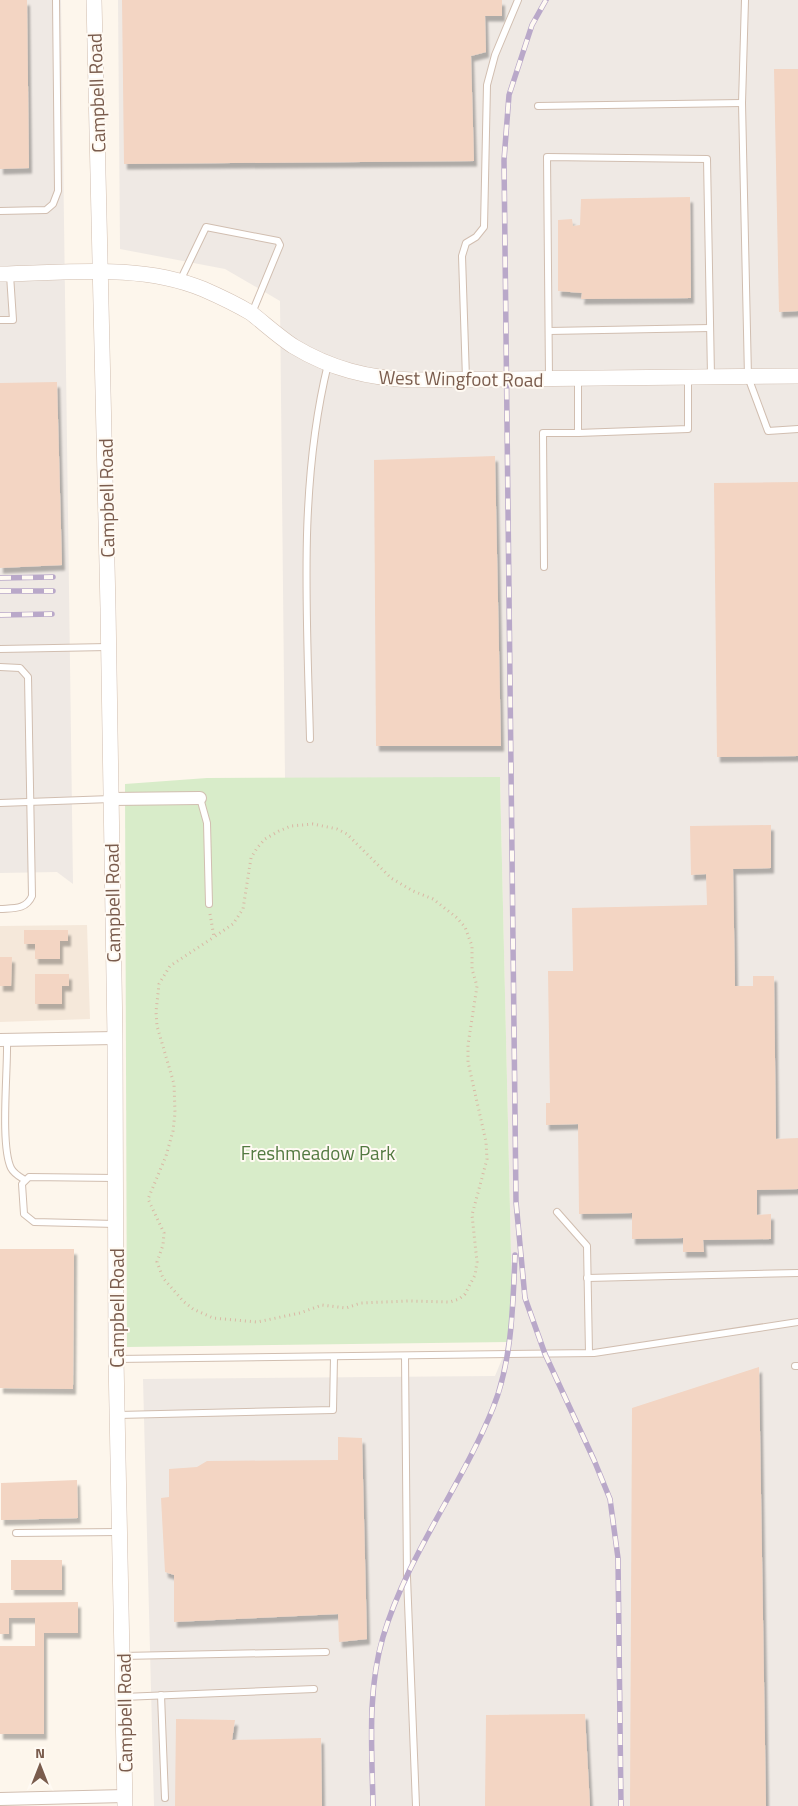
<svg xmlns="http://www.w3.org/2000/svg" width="798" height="1806" font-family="'Titillium Web',sans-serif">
<defs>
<filter id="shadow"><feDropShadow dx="3" dy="5.5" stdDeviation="1" flood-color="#0004"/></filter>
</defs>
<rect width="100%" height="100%" fill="#fdf6ec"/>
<polygon fill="#f5e8da" points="87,925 90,1019 0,1022 0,926"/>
<g fill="#efe9e4">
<polygon points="0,0 61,0 73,884 57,872 0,873"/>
<polygon points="118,0 798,0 798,1806 154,1806 143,1379 495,1376 509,1342 512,1296 500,778 285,778 280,301 225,269 120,249"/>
</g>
<polygon fill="#d8ecc9" points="500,777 512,1296 509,1342 127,1347 125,784 207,778"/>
<g fill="#f3d5c3" filter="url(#shadow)">
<polygon points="0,0 27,0 29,168 0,169"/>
<polygon points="122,0 502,0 502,16 485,16 486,52 471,56 474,161 124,164"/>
<polygon points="774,69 798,69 798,311 779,312"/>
<polygon points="690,197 691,298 581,299 582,293 558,291 558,220 572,219 573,226 580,225 581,199"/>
<polygon points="57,382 62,565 0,568 0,383"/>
<polygon points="495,456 501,746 376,746 374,460"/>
<polygon points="798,482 798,756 717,757 714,483"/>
<polygon points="771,825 771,868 733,869 735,986 753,986 753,976 774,976 776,1139 798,1138 798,1189 757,1190 757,1215 771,1214 771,1239 703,1240 704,1252 683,1252 683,1238 632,1239 632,1213 579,1214 578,1124 546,1125 546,1103 550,1103 548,971 573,971 572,908 707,905 706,874 691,875 690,826"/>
<polygon points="24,930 68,930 68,941 60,941 60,959 35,959 35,944 24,944"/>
<polygon points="0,957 12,957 11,986 0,986"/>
<polygon points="35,974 69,974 69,986 62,986 62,1004 35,1004"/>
<polygon points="0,1249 74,1249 73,1389 0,1388"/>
<polygon points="759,1367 766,1806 630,1806 632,1408"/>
<polygon points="338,1437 362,1438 367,1639 339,1642 338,1614 174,1622 174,1575 165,1572 161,1498 169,1497 169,1469 197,1467 207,1461 338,1460"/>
<polygon points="77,1480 78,1518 1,1520 1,1483"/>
<rect x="11" y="1560" width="51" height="30"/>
<polygon points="78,1602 78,1633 44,1633 44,1734 0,1734 0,1646 35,1646 35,1618 9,1618 9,1634 0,1634 0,1603"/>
<polygon points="585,1714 590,1806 485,1806 486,1715"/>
<polygon points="176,1719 235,1720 232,1740 321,1738 322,1806 175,1806"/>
</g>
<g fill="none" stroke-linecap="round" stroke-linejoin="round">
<defs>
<g id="service">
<polyline points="745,0 742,103 748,377 768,431 798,429"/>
<polyline points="538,106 742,103"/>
<polyline points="0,211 46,210 53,204 58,191 56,0"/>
<polyline points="180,281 206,227 278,241 280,245 252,313"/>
<polyline points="0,320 13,320 10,275"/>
<polyline points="549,331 710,328"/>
<polyline points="549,378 547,157 707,159 711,376"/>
<polyline points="466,379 462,256 466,243 476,237 484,227 487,85 495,55 518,0"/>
<polyline points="578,379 578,433 688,429 688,378"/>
<polyline points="544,567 543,433 578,433"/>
<polyline points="0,649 108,647"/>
<path d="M0 667 20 668 28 677 32 896C26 910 13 908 0 909"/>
<path d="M310 739C307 614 298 486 328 364"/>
<polyline points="200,798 207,823 209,904"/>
<polyline points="0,803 111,799"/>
<path d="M7 1040C8 1069 0 1145 11 1168 14 1174 20 1177 25 1180"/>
<polyline points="115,1178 29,1177 22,1184 24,1214 34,1222 116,1224"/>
<polyline points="557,1212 587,1246 589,1353"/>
<polyline points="587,1278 798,1273"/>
<polyline points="405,1356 407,1577 416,1806"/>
<polyline points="116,1359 594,1353 798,1322"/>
<polyline points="795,1366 798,1366"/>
<polyline points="118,1415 333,1410 334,1357"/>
<polyline points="16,1533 119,1532"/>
<polyline points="122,1656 326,1652"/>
<polyline points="161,1695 165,1798"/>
<polyline points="123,1697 314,1689"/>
</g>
<g id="minor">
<polyline points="111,799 200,798"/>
<polyline points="0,1040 115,1038"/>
<polyline points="0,1799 125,1796"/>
</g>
<g id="tertiary">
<polyline points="94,0 108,608 115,1038 116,1359 125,1806"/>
<path d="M0 274C67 273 140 263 203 289 219 296 236 304 251 313 265 324 278 336 293 346 331 369 368 378 412 380L798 376"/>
</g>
</defs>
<use href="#service" stroke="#d1beb0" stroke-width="8"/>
<use href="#minor" stroke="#d1beb0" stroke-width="14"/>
<use href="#tertiary" stroke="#d1beb0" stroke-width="16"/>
<polyline stroke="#d9b8a5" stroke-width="3" stroke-dasharray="1 4" stroke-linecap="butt" points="210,914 214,937 233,924 243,909 251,858 257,848 265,839 279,831 291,826 313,824 337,829 347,834 391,878 413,891 433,899 456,917 465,927 472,946 472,969 477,986 468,1045 468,1062 486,1142 487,1159 472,1215 477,1262 475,1275 465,1294 459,1299 450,1302 408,1301 361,1303 346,1308 322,1305 300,1313 257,1322 213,1318 193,1309 183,1301 163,1278 157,1262 163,1245 164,1233 148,1199 166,1156 173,1131 175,1113 174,1084 157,1026 156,1012 159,984 170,966 214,937"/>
<use href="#service" stroke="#fff" stroke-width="6"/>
<use href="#minor" stroke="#fff" stroke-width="12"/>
<use href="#tertiary" stroke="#fff" stroke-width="15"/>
<defs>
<g id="rail">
<polyline points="546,0 532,25 509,95 504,160 516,1202 525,1298 545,1354 594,1460 610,1499 618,1558 621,1806"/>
<polyline points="0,578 53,577"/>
<polyline points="0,591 53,591"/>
<polyline points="0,615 52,614"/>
<path d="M373 1806C372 1750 367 1691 383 1637 407 1556 462 1485 493 1408 512 1361 513 1305 515 1255"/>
</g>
</defs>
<use href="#rail" stroke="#b9a8c9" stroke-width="5.5"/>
<use href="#rail" stroke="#fffaf3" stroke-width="4" stroke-dasharray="11" stroke-linecap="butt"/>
</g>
<g text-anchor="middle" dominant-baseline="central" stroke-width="4" stroke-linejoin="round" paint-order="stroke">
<g font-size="19" fill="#7a5c4d" stroke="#fffaf3">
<text transform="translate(96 93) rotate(-92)">Campbell Road</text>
<text transform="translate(461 378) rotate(1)">West Wingfoot Road</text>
<text transform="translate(106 498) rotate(-91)">Campbell Road</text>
<text transform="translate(112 903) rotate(-91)">Campbell Road</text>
<text transform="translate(116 1308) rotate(-90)">Campbell Road</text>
<text transform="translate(124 1713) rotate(-91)">Campbell Road</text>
</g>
<g font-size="19" fill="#537a41" stroke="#fffaf3">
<text x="318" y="1152">Freshmeadow Park</text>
</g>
</g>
<g transform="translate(40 1766)" stroke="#fffaf3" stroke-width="4" paint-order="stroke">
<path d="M0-4L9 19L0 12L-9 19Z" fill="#7a5c4d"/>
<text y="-8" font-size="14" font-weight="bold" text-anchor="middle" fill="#7a5c4d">N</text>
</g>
</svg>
